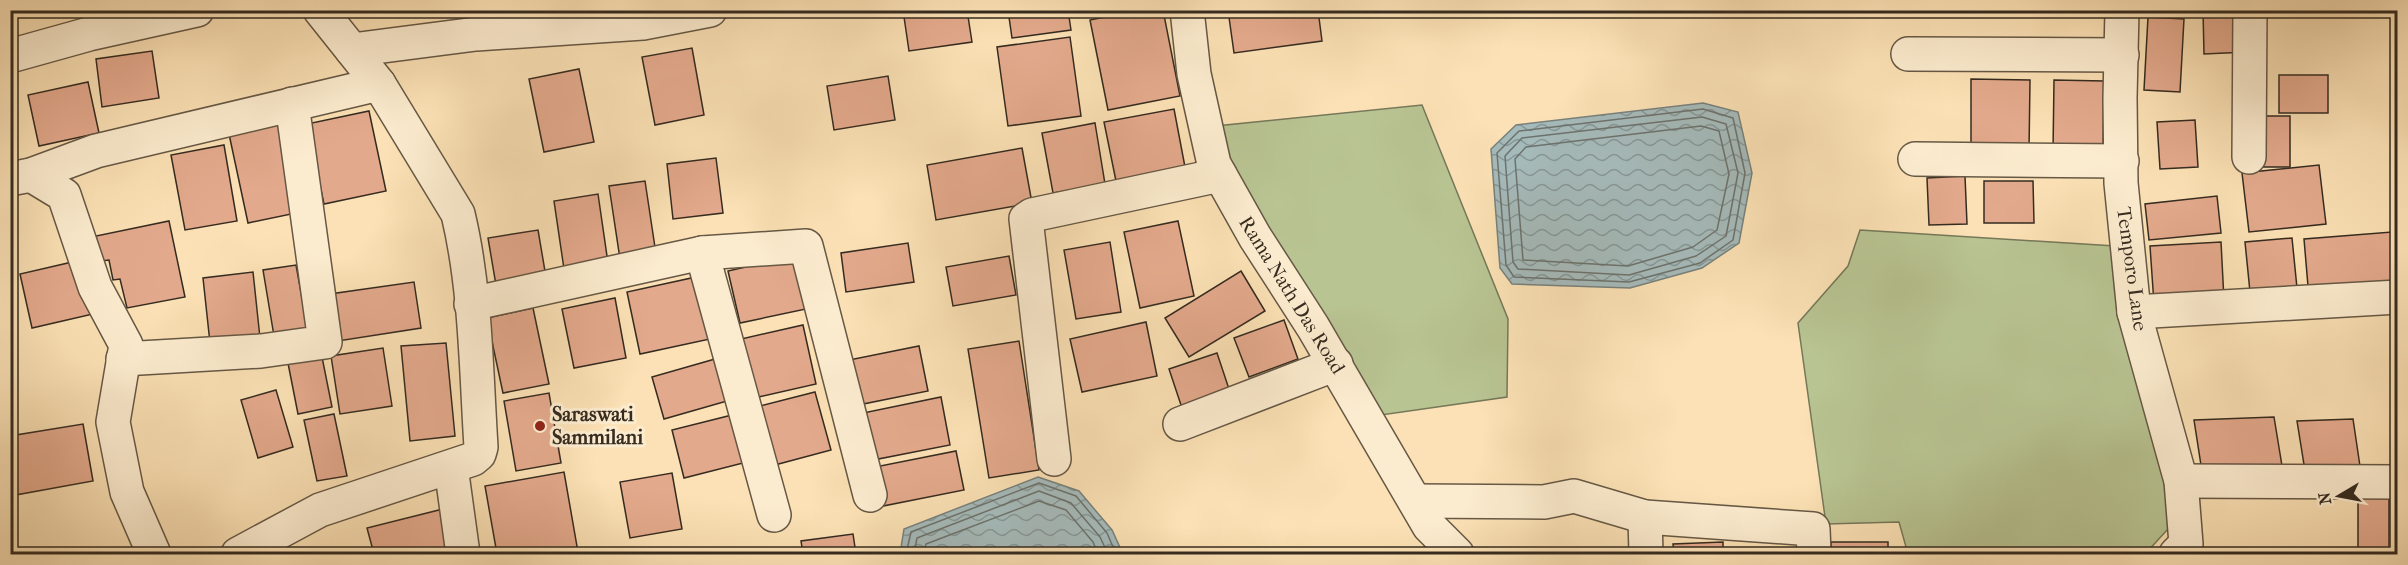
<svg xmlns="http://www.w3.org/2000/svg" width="2408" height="565" font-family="'IM FELL French Canon',serif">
<defs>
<pattern id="water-waves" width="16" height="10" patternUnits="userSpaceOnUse" patternTransform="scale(1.5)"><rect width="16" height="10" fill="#a5baba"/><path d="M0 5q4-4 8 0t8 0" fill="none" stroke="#879797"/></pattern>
</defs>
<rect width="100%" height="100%" fill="#fbe1b5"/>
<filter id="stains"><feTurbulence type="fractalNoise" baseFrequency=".00333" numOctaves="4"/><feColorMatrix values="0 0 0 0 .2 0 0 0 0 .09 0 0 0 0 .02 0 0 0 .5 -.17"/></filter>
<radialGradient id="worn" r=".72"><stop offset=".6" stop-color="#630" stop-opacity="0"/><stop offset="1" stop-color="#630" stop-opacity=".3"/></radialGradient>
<g fill="#b8c492" stroke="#767859" stroke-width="1.5">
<polygon points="1422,105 1508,319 1507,397 1374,416 1225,162 1216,126"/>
<polygon points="1860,230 2115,246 2169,492 2168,529 2145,554 1908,554 1899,522 1826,524 1798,323 1848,266"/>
</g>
<g fill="url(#water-waves)" stroke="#78817c" stroke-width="1.5">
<polygon points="1703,103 1738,112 1752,173 1739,243 1702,268 1630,288 1512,284 1500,268 1491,149 1516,125"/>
<polygon points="1038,477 1079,491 1112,530 1123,554 900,554 904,529"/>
</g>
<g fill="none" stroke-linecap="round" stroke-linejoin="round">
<g stroke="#6d726d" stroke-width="1.5">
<polygon points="1703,109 1733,118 1745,173 1733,240 1700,263 1629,282 1514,277 1506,265 1497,153 1519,131"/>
<polygon points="1702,117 1726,124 1738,173 1726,236 1696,256 1629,275 1518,269 1513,262 1505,156 1522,138"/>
<polygon points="1701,126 1719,131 1729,174 1717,230 1693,247 1628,266 1523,260 1515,159 1526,147"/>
<polyline points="906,554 911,532 1039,483 1076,496 1107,533 1116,554"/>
<polyline points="914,554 917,538 1039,491 1071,503 1100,537 1108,554"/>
<polyline points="923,554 926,544 1039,501 1066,510 1093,542 1098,554"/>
</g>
</g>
<g fill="#e3a98c" stroke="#352b20" stroke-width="1.5">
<polygon points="10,10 13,10 15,47 10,47"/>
<polygon points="83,10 156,10 87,27"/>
<polygon points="903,10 967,10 972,42 909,51"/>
<polygon points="1008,10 1068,10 1071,30 1012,38"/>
<polygon points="1139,10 1163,10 1180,96 1108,110 1090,20"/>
<polygon points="1228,10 1318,10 1322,41 1234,53"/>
<polygon points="2203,10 2246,10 2247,52 2204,54"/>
<polygon points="2148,17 2184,19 2180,92 2144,90"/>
<polygon points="1070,37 1081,116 1008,126 997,47"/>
<polygon points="692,48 704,115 655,125 642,57"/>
<polygon points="152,51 159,98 102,107 96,59"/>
<polygon points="579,69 594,142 544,152 529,79"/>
<rect x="2279" y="75" width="49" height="38"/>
<polygon points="888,76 895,120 834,130 827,86"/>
<polygon points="1971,79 2030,80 2029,152 1971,151"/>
<polygon points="2054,80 2104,81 2103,153 2053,152"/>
<polygon points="88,82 99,133 39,146 28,95"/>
<polygon points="1174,109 1185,167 1116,181 1104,122"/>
<polygon points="369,111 386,191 324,204 307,124"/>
<polygon points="2259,116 2290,116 2290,167 2260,167"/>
<polygon points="2195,120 2198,167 2160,169 2157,122"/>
<polygon points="282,123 301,212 248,223 229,134"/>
<polygon points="1095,123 1105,184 1053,193 1042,133"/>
<polygon points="224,145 237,221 185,230 171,155"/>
<polygon points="1022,148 1032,203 936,220 927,165"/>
<polygon points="716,158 723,213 673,219 667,164"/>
<polygon points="2319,165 2326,224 2249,232 2242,173"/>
<polygon points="1965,176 1967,224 1929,225 1927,178"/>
<polygon points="645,181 656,254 620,259 609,186"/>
<polygon points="1984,181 2033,181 2034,223 1984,223"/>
<polygon points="598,194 608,263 564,269 554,201"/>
<polygon points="2217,196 2221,233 2149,240 2145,204"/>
<polygon points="169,221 185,297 127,308 120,279 113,280 109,260 101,261 96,236"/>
<polygon points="1178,221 1194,296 1140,308 1124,232"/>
<polygon points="538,230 547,283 497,291 488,238"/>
<polygon points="2392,232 2397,290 2309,298 2304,239"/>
<polygon points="2292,238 2298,298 2251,302 2245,242"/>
<polygon points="1110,242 1121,312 1076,319 1064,250"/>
<polygon points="2221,242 2224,300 2154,304 2150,246"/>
<polygon points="908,243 914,282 846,292 841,253"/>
<polygon points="794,256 806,309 740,323 728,271"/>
<polygon points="1009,256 1016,295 953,306 946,267"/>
<polygon points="81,260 93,314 32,328 20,274"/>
<polygon points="296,265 308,331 274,336 263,270"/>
<polygon points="1241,271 1265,311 1189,357 1165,318"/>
<polygon points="253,272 260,338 210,343 203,278"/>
<polygon points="696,277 710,339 640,354 627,292"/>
<polygon points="414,282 421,328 338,341 330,294"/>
<polygon points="615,298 626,358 574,368 562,309"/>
<polygon points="10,304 13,327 10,328"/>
<polygon points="533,308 549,384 503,393 487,318"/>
<polygon points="1284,320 1298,359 1249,377 1234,338"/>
<polygon points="1146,322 1157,376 1082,392 1070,339"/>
<polygon points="803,325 816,384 754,398 741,339"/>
<polygon points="1019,341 1039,470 989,478 968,349"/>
<polygon points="446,343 455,436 410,441 401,346"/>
<polygon points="919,346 928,391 858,405 849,360"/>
<polygon points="383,348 392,406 340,414 331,356"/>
<polygon points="321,352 332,407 298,414 287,358"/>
<polygon points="1217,353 1230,392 1182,408 1169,369"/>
<polygon points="722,357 734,399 664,419 652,377"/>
<polygon points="276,390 293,447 258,458 241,400"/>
<polygon points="815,392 831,450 771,466 756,407"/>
<polygon points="549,393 561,463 516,471 504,401"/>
<polygon points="941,397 950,445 873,460 863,413"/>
<polygon points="334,414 347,476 317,481 304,420"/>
<polygon points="736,414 747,462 684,478 672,430"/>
<polygon points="2274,417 2283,472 2203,478 2194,420"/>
<polygon points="2353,419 2361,473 2306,477 2297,421"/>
<polygon points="83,424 93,481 10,496 10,436"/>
<polygon points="956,451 964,490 883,506 875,467"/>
<polygon points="564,472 578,552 562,554 497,554 485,486"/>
<polygon points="672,473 682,529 630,538 620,482"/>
<rect x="2358" y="496" width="31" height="58"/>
<polygon points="443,509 454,554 374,554 367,528"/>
<polygon points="853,534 856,554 803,554 801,541"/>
<polygon points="1723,542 1723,554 1674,554 1673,544"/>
<rect x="1831" y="542" width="57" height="12"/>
</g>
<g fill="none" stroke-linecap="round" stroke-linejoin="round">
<defs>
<g id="minor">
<polyline points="1187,10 1194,74 1214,164 1255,237 1313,327 1429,526 1457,554"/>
<polyline points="2122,10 2120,98 2121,183 2134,312 2181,481 2186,544 2176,554"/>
<polyline points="352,50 476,34 643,23 710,10"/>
<polyline points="1908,54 2122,55"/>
<polyline points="10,56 89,34 197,10"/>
<polyline points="2249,157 2250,10"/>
<polyline points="1915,159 2122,161"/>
<polyline points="31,175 64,195 95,287 126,345 113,422 127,492 154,554"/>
<polyline points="15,178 31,175 96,151 379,84"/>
<polyline points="471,304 702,253"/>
<polyline points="2134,312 2398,297"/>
<polyline points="123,359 261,351 325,342 292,104"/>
<polyline points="1180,424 1336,364"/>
<polyline points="1054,459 1026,219 1032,215 1220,175"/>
<polyline points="451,467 463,554"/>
<polyline points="2181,481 2398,482"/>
<polyline points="1415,501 1544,502 1574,496 1645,517 1813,529 1814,554"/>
<polyline points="774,515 702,253 806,246 870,495"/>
<polyline points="1645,517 1646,554"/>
</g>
<path id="tertiary" d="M238 554 320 510 473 459 479 454 481 447C476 370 476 289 458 214L379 84 320 10"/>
</defs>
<use href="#minor" stroke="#665845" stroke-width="36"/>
<use href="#tertiary" stroke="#665845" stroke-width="36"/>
<use href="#minor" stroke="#fceccf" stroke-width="33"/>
<use href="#tertiary" stroke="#fceccf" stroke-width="33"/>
</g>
<circle fill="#8f2418" stroke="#fceccf" stroke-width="2" cx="540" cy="426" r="6"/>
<g text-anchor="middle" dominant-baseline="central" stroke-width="6" stroke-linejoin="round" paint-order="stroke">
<g font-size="20" fill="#352b20" stroke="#fceccf">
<text transform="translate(2132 269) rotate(82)">Temporo Lane</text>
<text transform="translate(1292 295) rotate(58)">Rama Nath Das Road</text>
</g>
<g font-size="20" font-weight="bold" fill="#352b20" stroke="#fceccf" text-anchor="start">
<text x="552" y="414">Saraswati<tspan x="552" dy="23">Sammilani</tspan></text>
</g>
</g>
<rect width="2408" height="565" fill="none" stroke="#fbe1b5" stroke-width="36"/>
<rect x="12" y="12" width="2384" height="541" fill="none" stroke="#352b20" stroke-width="3"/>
<rect x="18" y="18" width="2372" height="529" fill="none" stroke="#352b20" stroke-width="1.5"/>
<g transform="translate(2339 496) rotate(260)" stroke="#fceccf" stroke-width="4.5" paint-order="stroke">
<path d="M0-4.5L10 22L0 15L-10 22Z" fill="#352b20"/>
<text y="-9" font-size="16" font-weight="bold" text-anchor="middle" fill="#352b20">N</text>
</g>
<rect width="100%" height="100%" filter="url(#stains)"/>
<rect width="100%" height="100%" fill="url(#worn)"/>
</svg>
